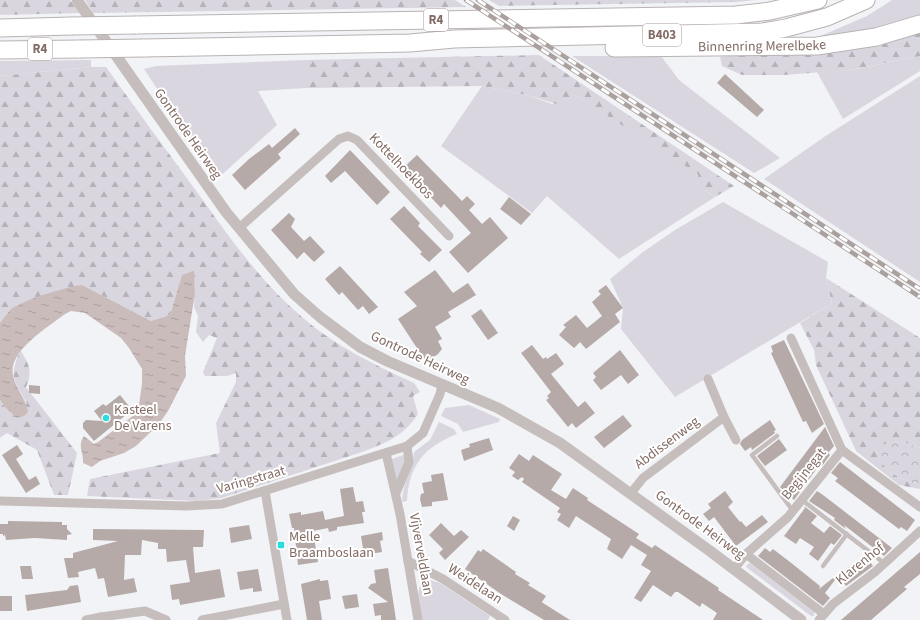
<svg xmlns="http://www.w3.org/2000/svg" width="920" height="620" font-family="'Source Sans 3',sans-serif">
<defs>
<pattern id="forest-firs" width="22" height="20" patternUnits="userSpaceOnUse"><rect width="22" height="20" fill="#d9d6e0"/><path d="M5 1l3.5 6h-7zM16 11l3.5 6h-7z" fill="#b5b2b9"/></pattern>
<pattern id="park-crowns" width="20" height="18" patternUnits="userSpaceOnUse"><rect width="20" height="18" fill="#d9d6e0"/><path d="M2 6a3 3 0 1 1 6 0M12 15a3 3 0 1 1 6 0" fill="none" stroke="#b5b2b9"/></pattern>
<pattern id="water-ripples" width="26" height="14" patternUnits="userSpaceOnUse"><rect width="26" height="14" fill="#cbbcbc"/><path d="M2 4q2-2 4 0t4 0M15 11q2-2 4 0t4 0" fill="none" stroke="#aa9d9c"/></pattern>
</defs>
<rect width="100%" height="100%" fill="#f2f3f6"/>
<g fill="#d9d6e0">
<polygon points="892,0 920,0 920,16 875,29 816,38 867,16"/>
<polygon points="572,56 661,56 679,80 780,158 754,173"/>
<polygon points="920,56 920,71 843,119 817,72 851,70"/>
<polygon points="91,60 91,67 0,76 0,61"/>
<polygon points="306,60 306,88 258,91 277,125 217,179 144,69 156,66"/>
<polygon points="920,76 920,282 764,179 824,137"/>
<polygon points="482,86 527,95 552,104 575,95 699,174 706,191 715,197 619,259 547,196 532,213 441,146"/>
<polygon points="723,202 828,262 826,278 832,303 675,397 621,329 623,308 610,279 643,252 675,230"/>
<polygon points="469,405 500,419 499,422 463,432 458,424 441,416 445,408"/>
<path d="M439 422 454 429 457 434C424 447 409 465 407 501L402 502C402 484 413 469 414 452L430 440Z"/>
<polygon points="403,455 405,461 396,484 392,459"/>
<polygon points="750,563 814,612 814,616 811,616 746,567 747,565"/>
<path d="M430 580 440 583 490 616 488 620H422C420 606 411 584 430 580Z"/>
</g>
<g fill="url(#forest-firs)">
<polygon points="0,0 70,0 80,13 0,15"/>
<polygon points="85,0 455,0 466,7 93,13"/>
<polygon points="489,0 757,0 736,2 499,6"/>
<polygon points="920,33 920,56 850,70 784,75 742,75 722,66 720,57"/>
<polygon points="539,55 734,186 715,197 699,186 698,174 575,95 560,105 527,95 482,86 306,88 306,60"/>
<path d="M91 67H106C136 109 167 151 197 192 229 237 260 281 302 317 335 346 375 365 414 383L420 392 413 396 418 414C403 436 390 441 365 451L222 498 197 501 87 496 90 479 220 453 216 423 236 382V373L227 376H205L203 372 217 338 209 335 203 342 196 332 198 316 194 307 195 285 182 275 170 315 151 321 82 285 10 310 0 323V76Z"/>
<path d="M826 278 920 338V448L903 442 875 448C883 472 897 478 920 485V489L899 485 856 451 816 365 814 350 800 323 832 303Z"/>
<path d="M20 350C29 363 33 372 26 387L77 453 68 495H54L37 450 7 433 0 438V400L5 407 27 404C13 377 9 379 20 350Z"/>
</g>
<path fill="url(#park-crowns)" d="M889 442H903L920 448V485C897 478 882 472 875 448Z"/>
<path fill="url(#water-ripples)" d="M194 271 195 293 185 356 186 376 168 411 159 424 136 446 124 453 100 461 92 467 83 463C84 452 77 446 84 436L94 444 98 442 138 412 142 383V369L129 348 121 338 85 313 71 311 65 314C48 327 8 351 13 375 15 388 26 398 28 412L24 416 17 418 5 407 0 400V323C3 319 7 314 10 310 22 300 66 287 82 285L151 321 170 315 182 275Z"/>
<g fill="#b5aaa8">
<polygon points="725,74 764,110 757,117 717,83"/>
<polygon points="295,128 300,134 278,154 281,158 245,190 232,175 249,159 269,144 272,148"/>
<polygon points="350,150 390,192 377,205 345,171 331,183 325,176"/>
<polygon points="417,155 462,201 467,196 475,204 469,210 482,224 490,217 508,238 468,273 449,252 471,233 444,204 441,208 403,168"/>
<polygon points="509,197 531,214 521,225 500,209"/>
<polygon points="404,206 420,223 418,226 442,250 429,262 420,254 422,252 390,219"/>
<polygon points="289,213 295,219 291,227 304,241 310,236 325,252 314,262 304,252 297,259 271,230"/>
<polygon points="340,266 378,307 369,314 363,306 358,310 342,292 339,295 325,279"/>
<polygon points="435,270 453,293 468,283 476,295 448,312 451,317 435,327 442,339 438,341 442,349 438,354 426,362 398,319 417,306 404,292"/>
<polygon points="606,285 623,308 615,314 620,322 586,349 580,342 574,348 559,335 566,327 563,325 576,315 587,328 602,316 592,302 601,294 598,291"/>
<polygon points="481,309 498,333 488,340 471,316"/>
<polygon points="784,340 824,424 812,433 806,421 803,422 771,353 773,352 771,346"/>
<polygon points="532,345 543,359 546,357 547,359 556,353 564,364 551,374 578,407 585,401 595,413 576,428 572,423 568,427 546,400 549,398 547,396 551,392 521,353"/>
<polygon points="620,350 639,375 628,384 621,375 601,390 593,380 596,377 593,373"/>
<polygon points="29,385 40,386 40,394 29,393"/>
<polygon points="120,395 132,410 94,441 83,428 83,423 86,420 102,421 94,411 103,404 106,406"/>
<polygon points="623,415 632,426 604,448 594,437"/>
<polygon points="770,420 776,430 774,431 775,433 752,450 751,447 745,451 740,444 742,440"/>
<polygon points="825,427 834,446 828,453 830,455 822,466 820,464 794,500 780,487"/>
<polygon points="489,438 493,450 464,461 461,450 470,447 469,444"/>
<polygon points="779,439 787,450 765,466 757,456"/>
<polygon points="17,445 23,454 16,459 29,480 36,476 40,484 26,493 2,455"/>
<polygon points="519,454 529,461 533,455 562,474 551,490 566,499 573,488 588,498 587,500 639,534 636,538 652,548 655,545 719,588 718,590 763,620 713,620 717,613 702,603 700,607 678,592 675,592 671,597 653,585 641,602 634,598 651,571 641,565 647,555 631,545 622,559 607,549 611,539 576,516 569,528 557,520 561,514 557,512 560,508 522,482 524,479 522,477 518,480 512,476 515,472 509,468"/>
<polygon points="840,462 915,520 907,531 901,527 899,529 835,481 838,478 831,473"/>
<polygon points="443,473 448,500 432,502 432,506 422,507 420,499 421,494 424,493 422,483 432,481 431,475"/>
<polygon points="353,487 356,502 363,501 365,512 362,512 364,523 337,527 337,530 329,532 328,528 313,531 318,562 298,565 294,528 292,528 289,514 301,512 301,515 323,511 325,520 344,516 340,489"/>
<polygon points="725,491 733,502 728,507 740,522 741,521 746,527 762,515 768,522 736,546 714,517 709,521 703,514 711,508 708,504"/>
<polygon points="817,491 823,495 892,548 884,556 844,525 846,529 834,520 835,518 809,501"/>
<polygon points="804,506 817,516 811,523 824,533 830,526 842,535 834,545 831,543 818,561 809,554 814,547 800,538 796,544 784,536 805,508"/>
<polygon points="513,516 520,520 514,531 507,526"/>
<polygon points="8,521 62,522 62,525 67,525 67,529 72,534 67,535 67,540 35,538 6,540 5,535 3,536 3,534 0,534 0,524 8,524"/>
<polygon points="441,523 454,536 461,530 469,537 445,560 439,553 443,549 429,535"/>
<polygon points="249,525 252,539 231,543 229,528"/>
<polygon points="93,529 204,530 203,547 193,547 195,573 220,569 225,597 180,605 179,599 172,600 170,585 190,582 186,560 167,562 166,549 158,549 158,543 142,540 141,555 125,555 124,580 134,578 137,592 108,597 104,578 98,579 95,568 78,572 79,577 68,578 64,558 73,558 73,553 118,541 93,540"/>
<polygon points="382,532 383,540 380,541 382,552 364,555 361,536"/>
<polygon points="765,548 770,552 773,549 790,562 820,586 819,589 833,578 835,580 825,593 830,598 823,606 758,556"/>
<polygon points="483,549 516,572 515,574 530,583 528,585 546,596 542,602 543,603 570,620 544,620 501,594 465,569 478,550 481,552"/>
<polygon points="920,552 920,574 904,587 907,589 871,620 841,620"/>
<polygon points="865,555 873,566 846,586 838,575"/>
<polygon points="20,566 31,566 33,579 22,579"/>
<polygon points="388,568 395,613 396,620 381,620 381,615 375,616 373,604 388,602 368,588 371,584 376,583 374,570"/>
<polygon points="258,569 262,591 253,592 253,588 240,590 237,572"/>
<polygon points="320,579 320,581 328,580 331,599 319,601 322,620 307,620 301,584"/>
<polygon points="78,585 81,602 27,611 25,595 67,590 70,586"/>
<polygon points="357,594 359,607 345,609 342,596"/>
<rect x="0" y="596" width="12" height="15"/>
</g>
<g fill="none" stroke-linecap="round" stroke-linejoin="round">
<defs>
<g id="motorway">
<polyline points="136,25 736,15 770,11 818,0"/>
<polyline points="0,28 71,26"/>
<polyline points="143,48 410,43 454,39 762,32 786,28 827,17 866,0"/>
<path id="s1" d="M614 48 817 46 876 37 920 24"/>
<polyline points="0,50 80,49"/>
</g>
</defs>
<use href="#motorway" stroke="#b9b3b2" stroke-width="19"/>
<g stroke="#c5bebc" stroke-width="4.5">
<polyline points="777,436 752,455 793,511"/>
<polyline points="802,500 884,563"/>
<polyline points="823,566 847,534"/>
</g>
<g stroke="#c5bebc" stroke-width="9">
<polyline points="239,228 339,139 348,136 357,140 449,236"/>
<polyline points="791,338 842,450 920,507"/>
<polyline points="724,417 736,440"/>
<polyline points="386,453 400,514 418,620"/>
<polyline points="265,491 287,620"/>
<polyline points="396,493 409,462 407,446"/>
<polyline points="631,493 643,478 724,417 708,379"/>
<polyline points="0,501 187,506 222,504 407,446 423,433 440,394 442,385"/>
<polyline points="746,554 824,614"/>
<polyline points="408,561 443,579 505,620"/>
<polyline points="734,569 746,554 788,517 842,450"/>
<polyline points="101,617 145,611 166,620"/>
<polyline points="86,620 101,617 106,619"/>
<polyline points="202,620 284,604"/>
<polyline points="819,620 833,604 875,572 920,531"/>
</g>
<polyline stroke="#c5bebc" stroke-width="11" points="77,0 226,212 294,294 320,317 360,347 387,361 498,408 560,443 710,551 801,620"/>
<use href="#motorway" stroke="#fff" stroke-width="17"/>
<defs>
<g id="rail">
<polyline points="466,0 920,297"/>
<polyline points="478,0 920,289"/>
</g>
</defs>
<use href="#rail" stroke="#aaa19e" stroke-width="4.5"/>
<use href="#rail" stroke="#fff" stroke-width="3" stroke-dasharray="9" stroke-linecap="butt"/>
<defs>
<g id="motorway-bridge">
<polyline points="71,26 136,25"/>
<polyline points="80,49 143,48"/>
</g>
</defs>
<use href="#motorway-bridge" stroke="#b9b3b2" stroke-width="19" stroke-linecap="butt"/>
<use href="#motorway-bridge" stroke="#fff" stroke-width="17"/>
</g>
<g fill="#29dddf" stroke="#fff" stroke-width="1.5">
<circle cx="106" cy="418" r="4"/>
<rect x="277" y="541" width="8" height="8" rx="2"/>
</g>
<g text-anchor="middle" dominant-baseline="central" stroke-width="4" stroke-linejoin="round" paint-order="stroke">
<g fill="#fff" stroke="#a89893" stroke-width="1">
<rect x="424" y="9" width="24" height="22" rx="3"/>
<rect x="643" y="24" width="38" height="22" rx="3"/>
<rect x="28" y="38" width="24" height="22" rx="3"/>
</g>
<g font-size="13" font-weight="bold" fill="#836c65">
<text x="436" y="20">R4</text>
<text x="662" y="35">B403</text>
<text x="40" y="49">R4</text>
</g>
<g font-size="14" fill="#836c65" stroke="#fff">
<text stroke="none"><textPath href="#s1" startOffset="148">Binnenring Merelbeke</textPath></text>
<text transform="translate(188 134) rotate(55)">Gontrode Heirweg</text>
<text transform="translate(401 166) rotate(46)">Kottelhoekbos</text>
<text transform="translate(420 358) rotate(25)">Gontrode Heirweg</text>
<text transform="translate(667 443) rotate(-37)">Abdissenweg</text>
<text transform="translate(804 474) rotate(-51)">Begijnegat</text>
<text transform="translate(251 480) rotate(-16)">Varingstraat</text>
<text transform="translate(700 525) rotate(36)">Gontrode Heirweg</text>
<text transform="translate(421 554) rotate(80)">Vijverveldlaan</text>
<text transform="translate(860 564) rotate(-39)">Klarenhof</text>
<text transform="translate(475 584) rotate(33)">Weidelaan</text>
</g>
<g font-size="14" fill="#836c65" stroke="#fff" text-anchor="start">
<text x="114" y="410">Kasteel<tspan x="114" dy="16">De Varens</tspan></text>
<text x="289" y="537">Melle<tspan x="289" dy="16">Braamboslaan</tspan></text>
</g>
</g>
</svg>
